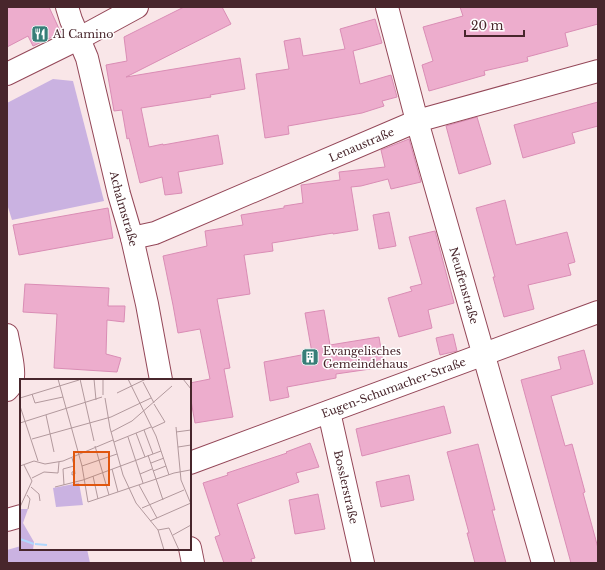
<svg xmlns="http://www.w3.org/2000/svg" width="605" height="570" font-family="'Libre Baskerville',serif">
<rect width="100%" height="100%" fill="#f9e6e8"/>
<g fill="#cab2e1">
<polygon points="53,79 73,81 104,201 12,220 7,204 7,103"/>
<polygon points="21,546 21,549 87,549 90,563 7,563 7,550"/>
</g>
<g fill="#edadcd" stroke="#da8db5">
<polygon points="7,7 49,7 61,33 33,46 28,36 7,47"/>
<polygon points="184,7 222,7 231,24 126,77 240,58 245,89 210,95 211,97 141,108 149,147 163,144 163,145 218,135 223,164 178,172 182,193 165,195 162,177 140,183 129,138 127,139 122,110 114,111 106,65 127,61 124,37"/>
<polygon points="460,7 598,7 598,24 565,33 568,46 527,57 528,61 484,71 485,75 429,91 422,65 433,61 423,27 463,16"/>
<polygon points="375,19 382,43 353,51 360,84 391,75 397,97 382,101 384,106 362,113 288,126 289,134 265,138 256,74 289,69 284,41 300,38 303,56 345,49 340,29"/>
<polygon points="598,102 598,126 572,133 575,143 523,158 514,125"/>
<polygon points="477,117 491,164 459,174 446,126"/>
<polygon points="409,139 421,182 391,189 388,179 361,186 351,187 358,230 333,234 333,233 272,243 273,251 244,255 250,294 217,299 230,368 224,369 233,417 195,423 190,395 190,383 210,379 200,329 178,333 173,305 163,256 207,246 205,231 243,225 241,215 284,208 284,206 303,203 301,185 340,180 339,172 385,167 381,150"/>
<polygon points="505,200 516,245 567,232 575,262 568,264 571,275 528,285 534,309 504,317 493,277 495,277 476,208"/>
<polygon points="108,208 113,238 19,255 13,225"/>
<polygon points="389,212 396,246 379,249 373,215"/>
<polygon points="435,231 454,303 428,310 432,328 399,337 388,298 412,291 410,287 422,284 409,237"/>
<polygon points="25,284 109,288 108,306 125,306 124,322 107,320 106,354 121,358 117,372 54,368 57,314 23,312"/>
<polygon points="324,310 330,345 379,337 384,367 336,374 336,378 287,387 289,397 270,401 264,362 312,353 305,313"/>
<polygon points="453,334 457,351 440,355 436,338"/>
<polygon points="584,350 593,384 551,396 565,446 572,444 585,492 583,493 598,548 598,563 571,563 521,380 561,369 558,357"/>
<polygon points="444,406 451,433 362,456 356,429"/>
<polygon points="310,443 319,467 296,473 299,482 237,504 255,558 251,559 252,563 224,563 215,537 220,535 203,483 228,475 227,473 287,453 286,452"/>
<polygon points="478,444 495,510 492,510 506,563 475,563 467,533 469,533 447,452"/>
<polygon points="409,475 414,500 381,507 376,482"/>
<polygon points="318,494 325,529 295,534 289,500"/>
</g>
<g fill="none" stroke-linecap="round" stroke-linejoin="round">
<defs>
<g id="minor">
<path id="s1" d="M67 7 71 20 87 58 119 194 132 238 147 304 161 380"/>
<path id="s2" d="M387 7 417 121 543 563"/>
<polyline points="7,74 80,38 137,7"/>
<path id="s3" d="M132 238 155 233 417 121 598 71"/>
<path d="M7 335C9 347 16 372 12 383 11 386 9 388 7 390"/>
<path id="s4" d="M329 412 363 563"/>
<path id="s5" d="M190 463 598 312"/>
<polyline points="7,520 21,516"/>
<polyline points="190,548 193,563"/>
</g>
</defs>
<use href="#minor" stroke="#944758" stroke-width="24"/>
<use href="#minor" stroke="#fff" stroke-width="22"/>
</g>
<defs>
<symbol id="restaurant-square" viewBox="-11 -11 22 22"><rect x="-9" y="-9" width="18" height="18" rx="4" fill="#377e78" stroke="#fff"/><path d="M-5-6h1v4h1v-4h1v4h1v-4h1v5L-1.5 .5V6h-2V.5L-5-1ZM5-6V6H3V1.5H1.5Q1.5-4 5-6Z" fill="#fff"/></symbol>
<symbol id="building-square" viewBox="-11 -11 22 22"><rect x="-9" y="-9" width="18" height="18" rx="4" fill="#377e78" stroke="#fff"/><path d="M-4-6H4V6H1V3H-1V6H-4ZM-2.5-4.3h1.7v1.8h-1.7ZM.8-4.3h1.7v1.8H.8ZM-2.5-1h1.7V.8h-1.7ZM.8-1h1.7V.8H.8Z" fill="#fff"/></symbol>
</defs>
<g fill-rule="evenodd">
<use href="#restaurant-square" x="30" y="24" width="20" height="20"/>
<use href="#building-square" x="300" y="347" width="20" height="20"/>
</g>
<g text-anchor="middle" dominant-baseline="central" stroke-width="3" stroke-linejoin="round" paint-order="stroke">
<g font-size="11" fill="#48262c" stroke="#fff" text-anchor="start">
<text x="53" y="34">Al Camino</text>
<text x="323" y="351">Evangelisches<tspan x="323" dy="13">Gemeindehaus</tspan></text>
</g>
<g font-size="11" fill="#48262c" stroke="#fff">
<text stroke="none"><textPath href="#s3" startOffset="248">Lenaustraße</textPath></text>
<text stroke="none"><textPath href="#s1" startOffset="210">Achalmstraße</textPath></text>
<text stroke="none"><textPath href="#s2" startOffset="289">Neuffenstraße</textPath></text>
<text stroke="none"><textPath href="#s5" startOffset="217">Eugen-Schumacher-Straße</textPath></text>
<text stroke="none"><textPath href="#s4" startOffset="77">Bosslerstraße</textPath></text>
</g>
</g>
<g transform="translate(20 379)">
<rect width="171" height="171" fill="#f9e6e8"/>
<path d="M59 104 63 126 36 128 33 109ZM0 130H8L3 144 14 163 13 171H0Z" fill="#cab2e1"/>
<path fill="none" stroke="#b0d8fe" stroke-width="2" d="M0 160 14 165M15 165 27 166"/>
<path fill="none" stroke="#b2999d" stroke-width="1" d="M38 0 62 87 68 123 154 94 170 91M60 0 74 62M74 0 76 21M108 0 136 57 149 96M163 0 171 10M123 3 134 24M97 14 126 0M12 15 15 24 43 18M83 16V0M0 19 59 1M85 19 90 49 103 96 116 124 138 151 144 171M0 27 18 82M26 36 34 73M0 44 82 18M156 48 161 101 171 125M132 49 145 43 134 25M124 51 133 75M91 53 112 42 152 7M156 53 171 51M116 54 125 78M108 58 123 104M12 60 91 38 131 19M94 63 131 48M75 67 89 116M158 68 171 66M128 76 143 121M52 79 54 86 55 95 52 96V93L55 92M131 84 144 79M0 87 14 82 25 85 43 82 93 61M62 87 97 75M92 90 98 113M133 92 146 87M24 93 38 94 39 83M120 95 132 90M73 97 78 120M12 99 24 93M44 106 43 90 54 87M119 106 137 139M11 108 19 115 20 122M35 108 63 101 141 72M7 116 10 120 8 130M0 128 12 102 4 86M122 129 164 111M130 142 171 124M138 151 149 149 159 171M153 156 171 146"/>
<path fill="#e0560e" fill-opacity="0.15" stroke="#e0560e" stroke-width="2" d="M54 73H89V106H54Z"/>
<rect width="171" height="171" fill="none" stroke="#48262c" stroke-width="2"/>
</g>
<rect width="605" height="570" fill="none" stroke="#48262c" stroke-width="16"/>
<path d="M465 30v6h59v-6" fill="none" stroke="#48262c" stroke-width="2"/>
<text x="471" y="30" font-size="12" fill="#48262c" stroke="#ffffff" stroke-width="3" paint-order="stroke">20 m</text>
</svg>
